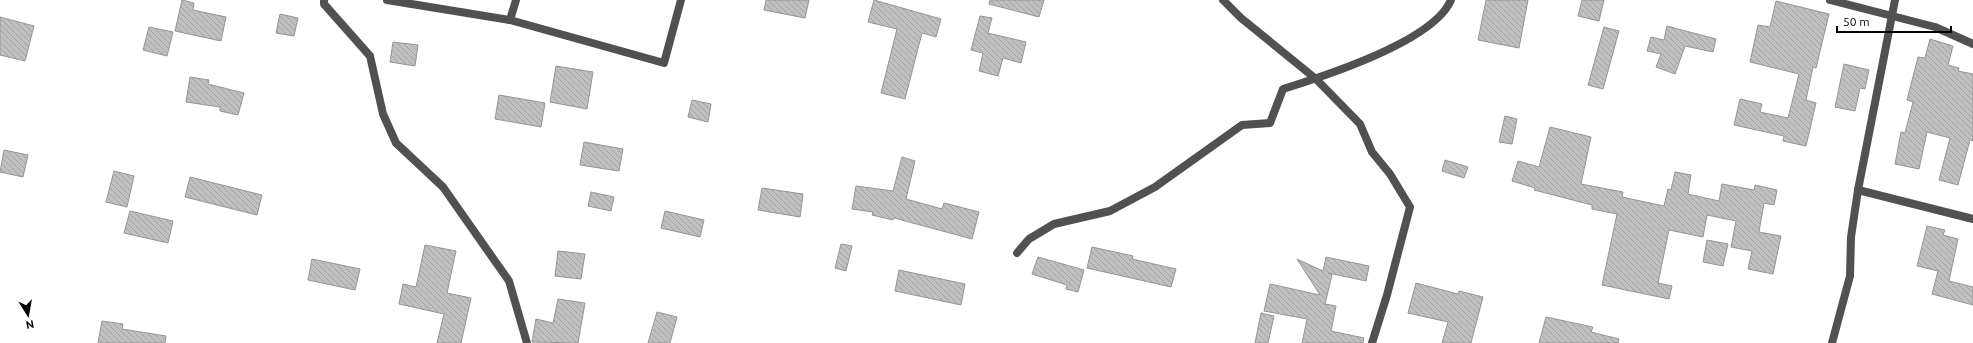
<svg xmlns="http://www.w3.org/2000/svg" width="1973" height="343" font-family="Ubuntu,sans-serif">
<defs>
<pattern id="building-back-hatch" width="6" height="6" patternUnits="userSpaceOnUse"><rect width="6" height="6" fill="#c0c0c0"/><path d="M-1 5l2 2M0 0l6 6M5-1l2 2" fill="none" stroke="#a3a3a3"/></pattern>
</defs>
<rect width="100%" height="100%" fill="#fff"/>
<g fill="url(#building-back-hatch)" stroke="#959595">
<polygon points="182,0 194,3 193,10 226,17 221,41 175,31"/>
<polygon points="766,0 809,0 805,18 764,10"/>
<polygon points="874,0 941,19 936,37 922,33 905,99 881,93 897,29 868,22"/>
<polygon points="990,0 1044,0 1039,17 989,4"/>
<polygon points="1486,0 1528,0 1519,48 1478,40"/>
<polygon points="1582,0 1604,0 1599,21 1578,16"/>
<polygon points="1776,1 1829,14 1816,68 1813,67 1806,100 1816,103 1806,146 1783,141 1784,136 1734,125 1740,99 1762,104 1760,112 1788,118 1799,74 1750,62 1758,25 1770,27"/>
<polygon points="280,14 298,18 294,36 276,33"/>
<polygon points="980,16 992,18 988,33 1026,42 1021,63 1003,58 998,76 979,71 983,53 971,50"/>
<polygon points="0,17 34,26 25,61 0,55"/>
<polygon points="1667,26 1716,39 1713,52 1685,46 1675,74 1656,67 1661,54 1647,51 1651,37 1664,40"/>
<polygon points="149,27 173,32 167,56 143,50"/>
<polygon points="1604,27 1619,31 1603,89 1588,85"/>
<polygon points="1930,39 1953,46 1948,65 1959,68 1958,71 1973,74 1973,141 1970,140 1958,185 1939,180 1950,138 1927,132 1919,169 1895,164 1901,132 1905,133 1913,102 1907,100 1918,57 1925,58"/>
<polygon points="393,42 418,45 415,66 390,62"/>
<polygon points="1844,64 1869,70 1865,89 1860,88 1855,111 1835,107"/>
<polygon points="556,66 593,72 587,109 550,102"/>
<polygon points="190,77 209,80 208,84 244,93 238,115 220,111 220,107 186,102"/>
<polygon points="499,95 545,103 541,127 495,119"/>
<polygon points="692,100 711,104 708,122 688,117"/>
<polygon points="1505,116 1517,119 1512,144 1499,142"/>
<polygon points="1550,127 1591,137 1581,184 1623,192 1622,197 1664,206 1668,189 1671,190 1675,172 1691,175 1688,194 1719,201 1722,184 1754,190 1755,185 1777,190 1774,205 1764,203 1759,232 1781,236 1773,274 1748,269 1752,251 1731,247 1736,221 1707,215 1703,237 1669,230 1658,283 1672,286 1669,299 1602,285 1617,214 1592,209 1592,205 1534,190 1535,188 1512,181 1518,161 1539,167"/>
<polygon points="584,142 623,149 619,171 580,165"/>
<polygon points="4,150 28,155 23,177 0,172"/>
<polygon points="902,157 915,161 906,199 942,209 944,203 979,212 972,239 894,218 893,220 872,215 873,212 852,209 856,186 893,191"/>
<polygon points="1445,160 1468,167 1464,178 1442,171"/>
<polygon points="114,171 134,176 127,207 106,202"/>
<polygon points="190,177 262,195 257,215 185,197"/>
<polygon points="762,188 803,194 800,217 758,210"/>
<polygon points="591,192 614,197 611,211 588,206"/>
<polygon points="130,211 173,221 168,243 124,233"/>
<polygon points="665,211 704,220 700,237 661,228"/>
<polygon points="1927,226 1945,230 1943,235 1958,239 1949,281 1973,287 1973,305 1932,294 1938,271 1917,266"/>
<polygon points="1707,240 1728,244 1723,266 1703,262"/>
<polygon points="841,244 852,246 846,271 835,268"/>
<polygon points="425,245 456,251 447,293 471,298 461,343 437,343 444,314 399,304 403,284 416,287"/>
<polygon points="1092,247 1133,256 1132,259 1176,269 1171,287 1087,268"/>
<polygon points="558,251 585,254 581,279 555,276"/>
<polygon points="1038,257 1084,270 1078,292 1066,289 1067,285 1032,274"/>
<polygon points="1326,257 1369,266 1366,281 1328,273 1332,275 1325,304 1336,306 1331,331 1364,338 1363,343 1302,343 1307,319 1264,311 1270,284 1320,295 1297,259 1323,271"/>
<polygon points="312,259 360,269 355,290 308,280"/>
<polygon points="899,270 965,284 961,305 895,291"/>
<polygon points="1416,283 1458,294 1459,291 1483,297 1471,343 1442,343 1448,322 1408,313"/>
<polygon points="558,299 585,303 578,343 532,342 536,319 553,323"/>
<polygon points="657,312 677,317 670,343 648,343"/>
<polygon points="1261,313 1274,316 1268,343 1255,343"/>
<polygon points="1546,317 1593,327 1591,332 1619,339 1618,343 1539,343"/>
<polygon points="102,321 123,324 122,329 166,336 165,343 98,343"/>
</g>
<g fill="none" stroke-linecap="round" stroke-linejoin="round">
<g stroke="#515151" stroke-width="8">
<polyline points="324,0 324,4 370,56 383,114 396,143 443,187 509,281 527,343"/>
<polyline points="387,0 510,20 664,63 681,0"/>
<polyline points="1223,0 1241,18 1316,79 1360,124 1372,152 1390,174 1410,207 1387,295 1372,343"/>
<polyline points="1830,0 1935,27 1973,44"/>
<polyline points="510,20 516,0"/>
<polyline points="1858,190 1973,219"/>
<path d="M1017 253 1029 239 1054 224 1110 211 1155 187 1242 125 1270 123 1283 89C1325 76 1434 41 1451 0"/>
<polyline points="1832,343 1850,276 1851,237 1858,190 1895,0"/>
</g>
</g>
<g transform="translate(28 315) rotate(169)" stroke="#ffffff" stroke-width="3" paint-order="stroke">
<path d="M0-3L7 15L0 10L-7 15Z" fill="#000000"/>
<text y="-6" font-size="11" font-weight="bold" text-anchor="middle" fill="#000000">N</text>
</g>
<path d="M1837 26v6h114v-6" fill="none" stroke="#000000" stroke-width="2"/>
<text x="1843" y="26" font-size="12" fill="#000000" stroke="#ffffff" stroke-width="3" paint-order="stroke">50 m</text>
</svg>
